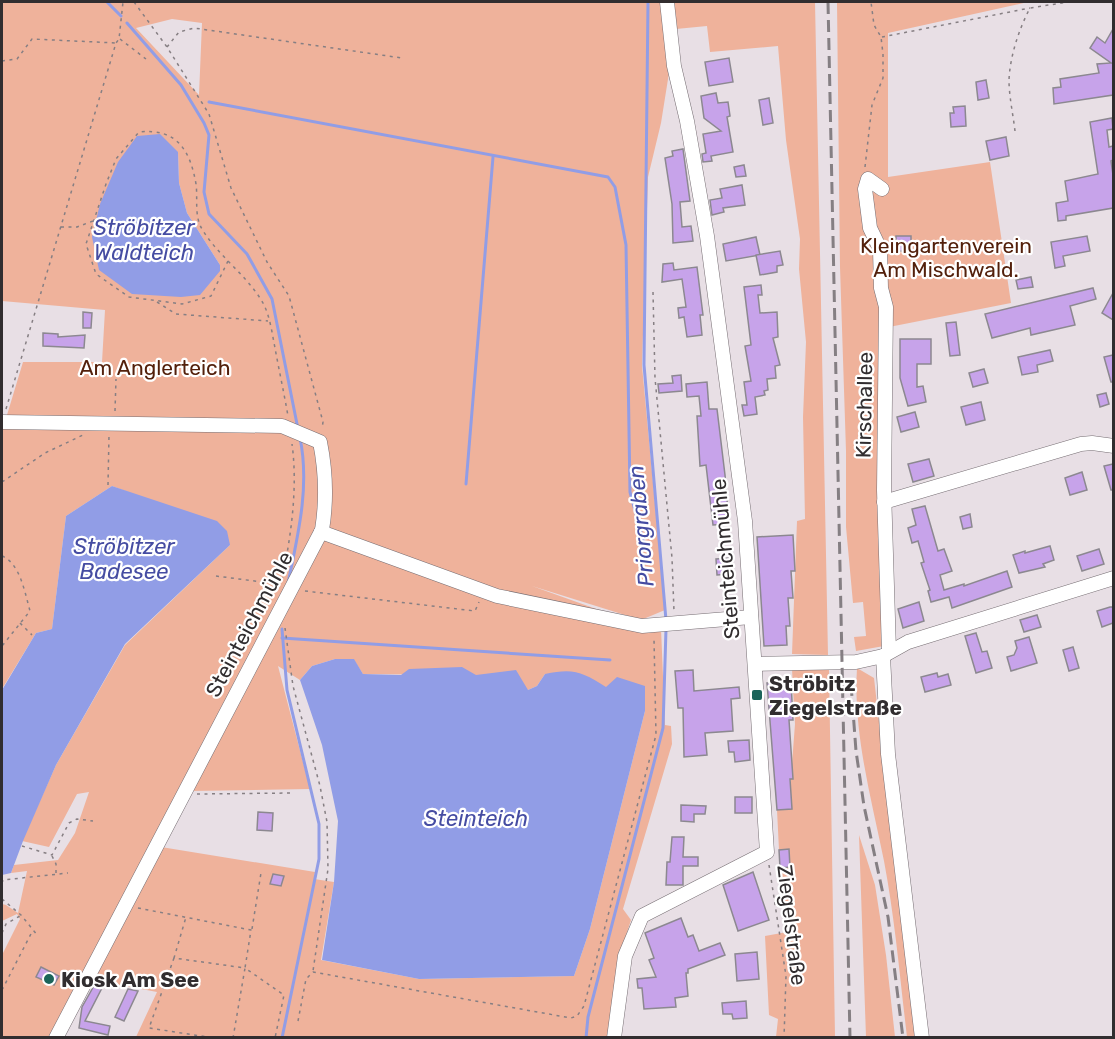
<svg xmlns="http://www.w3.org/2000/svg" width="1115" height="1039" font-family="Rubik,sans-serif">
<rect width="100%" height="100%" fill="#e8dfe5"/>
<g fill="#efb29b" fill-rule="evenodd">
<path d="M2 2H815L828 655 792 654 797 521 805 519 803 417 806 342 799 269 800 239 786 140 778 46 710 52 707 26 676 29 661 123 648 177 642 366 665 610 641 620 532 586 641 625 661 628 665 725 671 726 672 744 623 909 631 920 621 951 608 1037H136L157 992 89 979 53 1037H2V955L20 919 17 914 2 921V904L6 905 18 913 27 871 11 873 14 865 58 860 75 833 89 792 77 794 49 847 22 841 56 765 125 645 230 545 128 492 112 486 66 516 52 629 36 633 2 689V416L7 415 23 362H102L105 310 2 301ZM172 19 202 23 199 95 136 28ZM178 152 179 183 187 213 220 265 118 162ZM335 659 354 660 363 674 476 675 528 690 537 686 545 674 606 688 645 711 590 929 574 976 419 979 321 960 334 882 314 879 315 872 161 847 190 791 310 789 278 666 300 680 312 666Z"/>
<polygon points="837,2 1028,2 888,33 888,177 990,162 1011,303 889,327 884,646 856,651 854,637 866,636 863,602 853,603 846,527 846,451 840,267"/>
<path d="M857 668 874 678 915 1037H907C900 979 895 919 884 861 871 797 853 733 857 668Z"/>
<polygon points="792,669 829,670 835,1037 776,1037 778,1019 769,1015 765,936 787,932 780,868 788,849 779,850 777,810 791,809 790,790 795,724"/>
<polygon points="859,835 875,885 886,955 895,1037 866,1037"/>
</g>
<g fill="#919de6">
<polygon points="160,134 178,152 179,183 187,213 220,265 220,271 200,295 181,297 132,294 99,270 92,237 100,204 118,162 137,136"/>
<polygon points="112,486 217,521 227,531 230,545 125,644 56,765 23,841 11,873 2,875 2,690 36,633 52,629 66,516"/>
<path d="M335 659H354L363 674 401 675 409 669 462 667 476 675 516 670 528 690 537 686 545 674C574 668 582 672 606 687L617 677 645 686V711L590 929 574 976 419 979 322 960 334 882 338 821 322 745 300 680 312 666Z"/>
</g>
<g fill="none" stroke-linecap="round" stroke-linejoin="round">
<g stroke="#919de6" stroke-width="3">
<polyline points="107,2 121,16"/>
<polyline points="648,2 644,365 666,620"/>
<polyline points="127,23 181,85 204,123 209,135 204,192 209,214 247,254 272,299 298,429"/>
<polyline points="209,102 608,177 615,187 626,245 630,492 645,547"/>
<polyline points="466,484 493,157"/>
<path d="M288 583C298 535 310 486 300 438"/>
<polyline points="282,629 287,690 319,824 319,859 282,1038"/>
<polyline points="282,638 610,660"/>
<polyline points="586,1038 588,1017 663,728 666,629"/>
</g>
</g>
<g fill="#c7a3ea" stroke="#8c8890" stroke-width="1.5">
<polygon points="1113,29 1113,95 1054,104 1053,88 1061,87 1060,79 1099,73 1097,64 1111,63 1090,48 1097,37 1105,43"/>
<polygon points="729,58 733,82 709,86 705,62"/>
<polygon points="986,80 989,98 978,100 976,82"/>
<polygon points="716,93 718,103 728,102 730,116 727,117 733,152 711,156 712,161 703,162 702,154 706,153 703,134 721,131 704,118 701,96"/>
<polygon points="769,98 773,123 763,125 759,100"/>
<polygon points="965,106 966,126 951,127 950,113 954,113 953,107"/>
<polygon points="1112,118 1113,129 1107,130 1109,147 1113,146 1113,160 1111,161 1113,175 1113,208 1066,216 1066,220 1058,221 1056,203 1068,201 1065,181 1098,174 1090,122"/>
<polygon points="1006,137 1009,156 990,160 986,141"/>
<polygon points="683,149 690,201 680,202 682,227 691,226 693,241 673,243 672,204 665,158 673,156 672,151"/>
<polygon points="744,165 746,176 736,177 734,167"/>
<polygon points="742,185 745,205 723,208 724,212 712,215 710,200 722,198 720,189"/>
<rect x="896" y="236" width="15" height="15"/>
<polygon points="1087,236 1090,251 1063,256 1065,266 1055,268 1051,242"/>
<polygon points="756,237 760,255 726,261 723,244"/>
<polygon points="780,251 783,265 777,266 777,272 760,275 756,255"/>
<polygon points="673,263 674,270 697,267 703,315 700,315 702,335 687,337 684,317 679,318 678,308 686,307 682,279 662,282 663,264"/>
<polygon points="1031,277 1033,287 1018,289 1016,280"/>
<polygon points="761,285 762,295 758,295 760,313 777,312 778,337 773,338 780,365 775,366 776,378 767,379 768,390 764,391 765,395 755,397 757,414 744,416 742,405 747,405 744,382 751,381 745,346 751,345 744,287"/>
<polygon points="1093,288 1096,299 1070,306 1075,325 1031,335 1030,328 992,338 985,314"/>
<polygon points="1113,293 1113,320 1102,313"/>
<polygon points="83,312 92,313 91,328 83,328"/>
<polygon points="956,322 960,355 950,356 946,323"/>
<polygon points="43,333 58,334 58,337 85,335 84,348 43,346"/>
<polygon points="900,339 931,339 931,364 917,364 917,387 923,386 926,402 908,406 900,378"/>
<polygon points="1050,350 1053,361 1037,365 1038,372 1022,375 1018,357"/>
<polygon points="1113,355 1113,382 1111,382 1104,357"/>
<polygon points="984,369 988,383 973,387 969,373"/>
<polygon points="681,375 682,391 659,393 658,384 673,383 672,376"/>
<polygon points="707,382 709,409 717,409 725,475 729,524 713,525 706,465 700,466 697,416 701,416 699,396 687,397 686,384"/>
<polygon points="1106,393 1109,404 1100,407 1097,395"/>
<polygon points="981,402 985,420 966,425 961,407"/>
<polygon points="915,412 919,427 901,432 897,417"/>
<polygon points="929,459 934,476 913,482 908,464"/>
<polygon points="1113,464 1113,490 1111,490 1104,466"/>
<polygon points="1082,472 1087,490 1070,495 1065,478"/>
<polygon points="925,506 938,551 944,549 952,571 940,575 944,590 964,584 964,586 1007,571 1012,587 952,608 949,597 931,602 928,591 930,590 921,563 924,562 918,541 912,543 908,528 916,525 912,509"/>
<polygon points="970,514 972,527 963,529 960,517"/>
<polygon points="793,535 795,571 791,571 793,598 788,598 790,626 786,626 787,645 764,646 757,537"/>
<polygon points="1050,546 1054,560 1043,564 1045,567 1019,573 1013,555 1025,551 1025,553"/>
<polygon points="1099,549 1104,564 1082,571 1077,556"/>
<polygon points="730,558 731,574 717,575 716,559"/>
<polygon points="919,602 924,621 903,628 898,609"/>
<polygon points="1110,607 1113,607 1113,623 1102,627 1097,611"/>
<polygon points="1037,615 1041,627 1024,632 1020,620"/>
<polygon points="976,633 982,652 987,651 992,668 976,673 965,636"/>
<polygon points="1029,637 1037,663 1011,671 1007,657 1014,655 1017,648 1015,641"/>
<polygon points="1073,647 1079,668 1069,671 1063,650"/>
<polygon points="693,670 694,691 739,687 740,698 731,699 733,731 705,733 707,755 684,757 683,708 678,708 675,671"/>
<polygon points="937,673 938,677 948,674 951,685 925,692 921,677"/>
<polygon points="791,682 793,720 789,720 793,779 790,779 792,809 777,810 767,683"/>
<polygon points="749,740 750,760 735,762 734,752 729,752 728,741"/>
<rect x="735" y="797" width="17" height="16"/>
<polygon points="681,805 706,806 705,814 694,814 694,822 681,821"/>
<polygon points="258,812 273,813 272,831 257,830"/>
<polygon points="672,837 684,837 683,857 698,857 698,866 683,866 683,885 666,885 667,862 670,862"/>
<polygon points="789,849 790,867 780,868 779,850"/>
<polygon points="753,872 769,920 738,931 723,885"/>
<polygon points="273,874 284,876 281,886 270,884"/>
<polygon points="681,918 688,937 693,935 699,951 720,943 725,955 688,969 688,973 686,973 688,996 675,998 676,1007 644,1009 642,988 638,988 637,979 656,977 649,960 654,958 645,933"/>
<polygon points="757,952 759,979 737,981 735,954"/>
<polygon points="41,967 59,976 54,985 36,977"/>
<polygon points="95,984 103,986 85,1021 110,1026 108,1035 79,1028 82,1007"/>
<polygon points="128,989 138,991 124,1021 115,1017"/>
<polygon points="746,1001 747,1018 733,1019 732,1014 723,1014 722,1003"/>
</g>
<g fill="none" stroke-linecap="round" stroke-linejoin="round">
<defs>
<g id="minor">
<polyline points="882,189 868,179 865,189 870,228 880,249 881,288 886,307 884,490 889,651"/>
<path d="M2 422 282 426 320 442C326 472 327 499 322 530L56 1038"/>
<polyline points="884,502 1081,444 1092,443 1114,446"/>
<polyline points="321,532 497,596 642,626 751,617"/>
<polyline points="883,656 888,754 922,1038"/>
<polyline points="755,664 856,662 883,656 908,642 1114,578"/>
<polyline points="614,1038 625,956 642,916 767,852 745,521 707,236 687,121 674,66 667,2"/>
</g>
</defs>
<use href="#minor" stroke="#766e73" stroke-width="15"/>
<g stroke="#867f83" stroke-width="1.5" stroke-dasharray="3 4.5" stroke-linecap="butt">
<polyline points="134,2 167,47 209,114 231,188 267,262 289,296 323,422 322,429"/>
<polyline points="882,37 1030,8"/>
<polyline points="120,39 146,59"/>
<polyline points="167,47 179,32 194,28 402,58"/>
<polyline points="2,61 17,59 32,39 116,43"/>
<path d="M1015 131C1013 114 1009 96 1009 80 1010 56 1019 29 1030 8L1068 2"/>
<polyline points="865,167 872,105 883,78 883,54 881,37 874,25 871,2"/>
<polyline points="61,227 77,227 93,221"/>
<path d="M228 261 211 296 182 304 129 297 96 274 86 244 106 184 116 159 139 132C176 128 190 149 196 184 198 198 194 216 202 229 218 256 247 275 263 303 270 316 272 333 275 348 279 370 284 393 288 416"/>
<polyline points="653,292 655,378 672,558 674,612"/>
<polyline points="157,302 176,314 268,321"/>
<polyline points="6,409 116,43 119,39 123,2"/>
<polyline points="115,411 116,379"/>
<polyline points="2,482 45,453 83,435"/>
<polyline points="108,485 109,435"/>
<path d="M2 556C20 563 25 593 30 611L2 646"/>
<polyline points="216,576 262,582 275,592"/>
<path d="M282 580C291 536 298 488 292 444"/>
<polyline points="305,591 475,611 479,602"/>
<polyline points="20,623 32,635"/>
<polyline points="285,628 293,686 320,786 327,822 328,869 313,971"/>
<polyline points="197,794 292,793"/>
<polyline points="22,846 52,855 69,823 77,819 93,821"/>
<polyline points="52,856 56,864 56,874"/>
<polyline points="769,865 786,976 784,1038"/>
<polyline points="2,883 3,880 68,873"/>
<polyline points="2,899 21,915 38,936"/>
<polyline points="138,908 251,930 245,968 174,958 186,917"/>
<polyline points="252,929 261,873"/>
<polyline points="2,933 6,924 20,916"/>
<polyline points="174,958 149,1028 214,1038"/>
<polyline points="2,990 33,930"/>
<polyline points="298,1021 306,979 313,972 571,1018 577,1016 584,1006 656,735 654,639"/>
<polyline points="233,1038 245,968 284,995 275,1038"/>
</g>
<use href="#minor" stroke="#fff" stroke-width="14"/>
<g stroke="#857f83" stroke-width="3" stroke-dasharray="12 6" stroke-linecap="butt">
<polyline points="828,2 850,1038"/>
<polyline points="851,684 856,751 864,806 888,917 903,1038"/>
</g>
</g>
<g fill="#1b645a" stroke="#fff" stroke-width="2">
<rect x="751" y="689" width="12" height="12" rx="3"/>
<circle cx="49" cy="979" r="6"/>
</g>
<g text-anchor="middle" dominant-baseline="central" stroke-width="4.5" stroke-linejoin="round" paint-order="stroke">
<g font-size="21" fill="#53200b" stroke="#fff">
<text x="946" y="245">Kleingartenverein<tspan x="946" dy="24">Am Mischwald.</tspan></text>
<text x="155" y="367">Am Anglerteich</text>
</g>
<g font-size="21" fill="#312d2f" stroke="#fff">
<text transform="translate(864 405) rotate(-89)">Kirschallee</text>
<text transform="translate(725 559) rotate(-95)">Steinteichmühle</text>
<text transform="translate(249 624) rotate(-62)">Steinteichmühle</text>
<text transform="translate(792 925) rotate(83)">Ziegelstraße</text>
</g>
<g font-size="21" font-weight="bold" fill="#312d2f" stroke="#fff" text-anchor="start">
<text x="769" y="683">Ströbitz<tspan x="769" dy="24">Ziegelstraße</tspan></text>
<text x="61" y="979">Kiosk Am See</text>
</g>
<g font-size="22" font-style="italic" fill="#454ca2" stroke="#fff">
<text x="144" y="227">Ströbitzer<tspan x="144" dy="25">Waldteich</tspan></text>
<text transform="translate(641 526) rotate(-95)">Priorgraben</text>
<text x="124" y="546">Ströbitzer<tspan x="124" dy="25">Badesee</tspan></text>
<text x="476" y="818">Steinteich</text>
</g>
</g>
<rect width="1115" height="1039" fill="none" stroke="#312d2f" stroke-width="6"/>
</svg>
